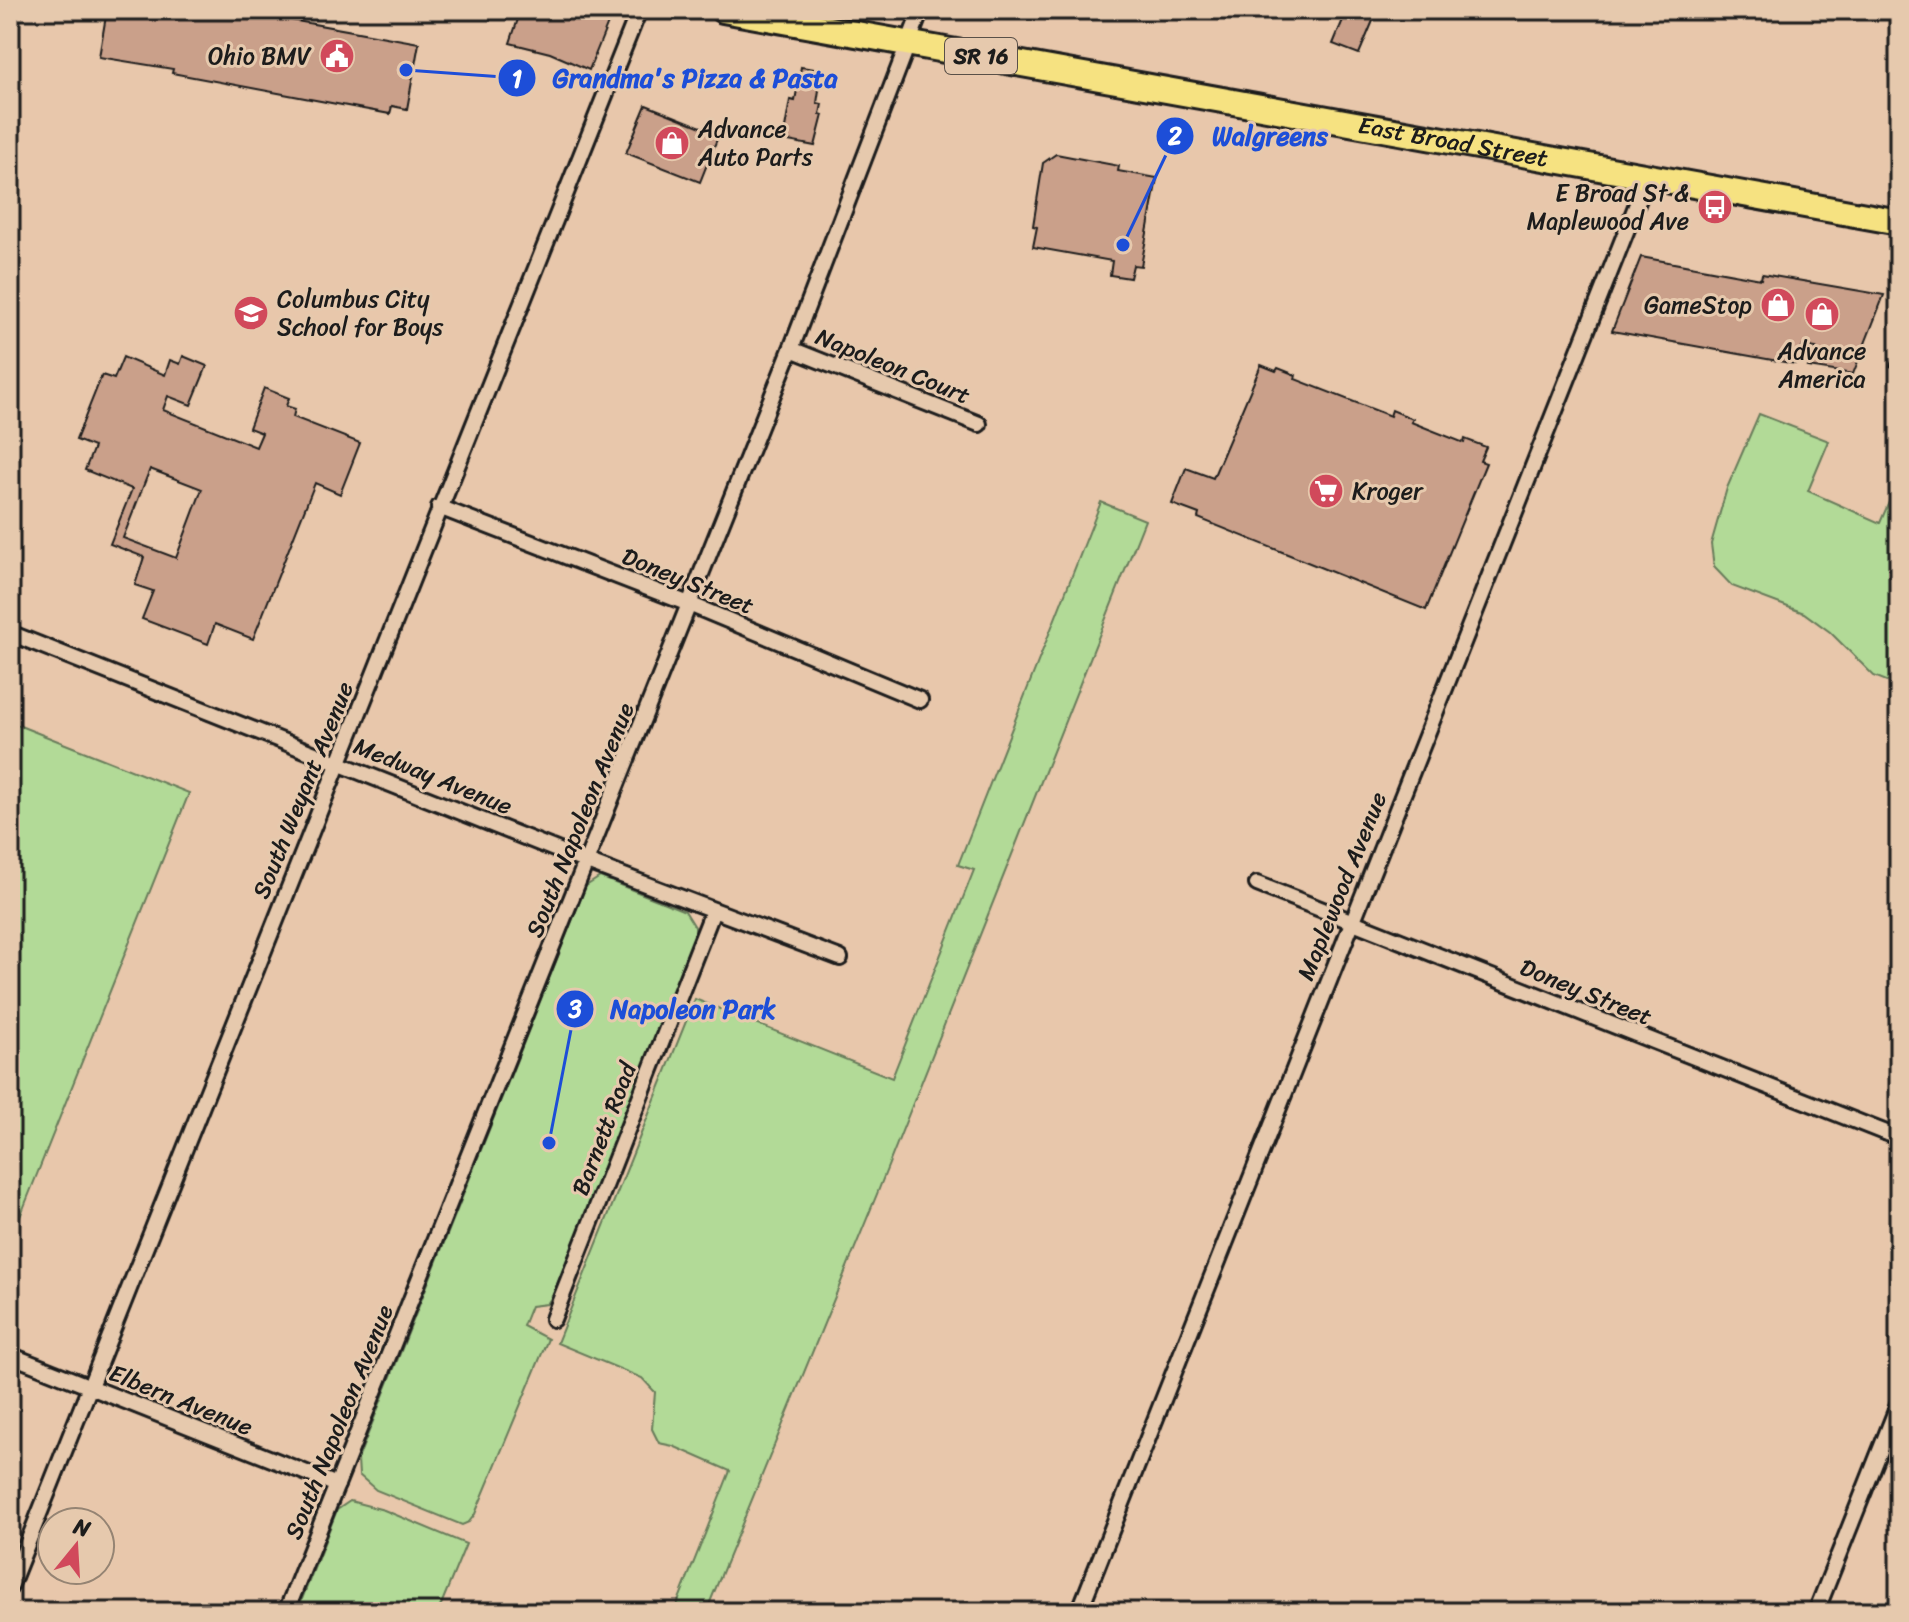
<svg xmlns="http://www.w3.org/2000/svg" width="1909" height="1622" font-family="Sriracha,sans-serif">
<rect width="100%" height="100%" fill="#e8c7ab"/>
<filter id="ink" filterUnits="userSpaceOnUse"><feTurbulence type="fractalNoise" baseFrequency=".0125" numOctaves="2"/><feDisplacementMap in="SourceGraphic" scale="16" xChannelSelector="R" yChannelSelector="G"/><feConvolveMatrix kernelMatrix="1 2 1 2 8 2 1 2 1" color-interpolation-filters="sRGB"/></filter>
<g filter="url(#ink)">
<g fill="#b2da97" stroke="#677b5a" stroke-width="2">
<polygon points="1759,414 1829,441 1808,491 1880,523 1899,479 1899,686 1874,676 1830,632 1804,613 1732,586 1714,567 1711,544 1727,488"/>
<polygon points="1101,502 1145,520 877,1194 706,1612 674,1612 730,1471 673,1446 659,1443 652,1429 655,1392 642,1378 557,1343 695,999 892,1078 974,870 958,865"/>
<polygon points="10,722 189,793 10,1242"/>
<polygon points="600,877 685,911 695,927 695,940 553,1295 547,1304 531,1306 523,1326 548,1339 475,1514 469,1522 462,1525 376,1490 359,1475 358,1459 586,886"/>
<polygon points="350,1501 384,1510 466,1544 438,1612 297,1612 337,1510"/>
</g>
<g fill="#caa08a" stroke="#1c1c1c" stroke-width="2" fill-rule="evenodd">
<polygon points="107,10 236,10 419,43 407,109 392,106 390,114 172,73 173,69 99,57"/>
<polygon points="521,10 567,10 608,23 589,70 550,53 510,43"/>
<polygon points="1347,10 1367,10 1366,13 1375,16 1359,54 1333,44"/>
<polygon points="801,67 822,70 817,103 822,104 820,114 823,115 815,146 783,140 790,100 795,101"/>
<polygon points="646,105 719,134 700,182 626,153"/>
<polygon points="1056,154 1119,166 1118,171 1157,178 1141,266 1133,265 1130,278 1110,275 1112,261 1033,247 1037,227 1033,226 1043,163"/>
<polygon points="1641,257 1761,279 1762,274 1884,295 1853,374 1808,367 1816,348 1803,346 1795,364 1612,331"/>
<polygon points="1899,345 1899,370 1890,366"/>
<path d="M183 356 207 366 191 405 168 396 163 410 256 447 262 433 249 428 264 388 289 398 286 406 295 409 293 417 360 443 340 494 315 483 253 639 215 624 208 644 142 619 153 591 135 585 144 557 110 544 132 489 85 470 94 447 76 440 102 375 114 379 123 357 165 375 170 360 180 364ZM150 469 202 489 176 558 123 538Z"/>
<polygon points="1261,365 1276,371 1278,368 1296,375 1295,379 1390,416 1392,410 1413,419 1411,422 1464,443 1465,439 1486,447 1480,461 1486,463 1426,610 1198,518 1199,514 1172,504 1186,468 1213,478"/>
</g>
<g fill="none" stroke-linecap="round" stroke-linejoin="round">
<defs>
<g id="minor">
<polyline points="10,22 13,10"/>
<polyline points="791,349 979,424"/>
<polyline points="439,507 689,604 920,700"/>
<polyline points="10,633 587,862 840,958"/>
<path d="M1257 884C1471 968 1685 1055 1899 1138"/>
<polyline points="553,1319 713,911"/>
<polyline points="10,1355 337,1485"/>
<polyline points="10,1587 639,10"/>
<polyline points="286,1612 791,349 921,10"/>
<polyline points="1079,1612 1648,176"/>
<polyline points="1816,1612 1899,1403"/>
</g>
<g id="primary">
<path id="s1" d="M723 10 1899 222"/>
</g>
</defs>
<use href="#minor" stroke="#1c1c1c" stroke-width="20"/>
<use href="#primary" stroke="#1c1c1c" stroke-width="30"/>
<use href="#minor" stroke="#e6c9ad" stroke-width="14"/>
<use href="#primary" stroke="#f6e281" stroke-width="24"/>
</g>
</g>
<defs>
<symbol id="civic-disc" viewBox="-11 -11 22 22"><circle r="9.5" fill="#d1495b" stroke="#e6c9ad"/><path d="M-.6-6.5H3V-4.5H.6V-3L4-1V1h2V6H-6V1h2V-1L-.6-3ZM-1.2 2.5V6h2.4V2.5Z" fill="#fff"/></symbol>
<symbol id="shop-disc" viewBox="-11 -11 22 22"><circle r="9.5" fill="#d1495b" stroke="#e6c9ad"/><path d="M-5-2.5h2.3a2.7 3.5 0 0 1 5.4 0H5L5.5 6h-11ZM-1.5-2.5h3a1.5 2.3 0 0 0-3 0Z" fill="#fff"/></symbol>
<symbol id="bus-disc" viewBox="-11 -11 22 22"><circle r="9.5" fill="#d1495b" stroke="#e6c9ad"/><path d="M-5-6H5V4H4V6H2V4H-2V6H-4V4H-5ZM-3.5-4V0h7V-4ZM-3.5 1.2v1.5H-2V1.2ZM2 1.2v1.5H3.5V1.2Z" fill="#fff"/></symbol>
<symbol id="school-disc" viewBox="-11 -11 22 22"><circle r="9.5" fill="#d1495b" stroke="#e6c9ad"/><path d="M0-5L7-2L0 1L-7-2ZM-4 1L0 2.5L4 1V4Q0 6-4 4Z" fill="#fff"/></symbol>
<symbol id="supermarket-disc" viewBox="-11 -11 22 22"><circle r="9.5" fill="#d1495b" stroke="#e6c9ad"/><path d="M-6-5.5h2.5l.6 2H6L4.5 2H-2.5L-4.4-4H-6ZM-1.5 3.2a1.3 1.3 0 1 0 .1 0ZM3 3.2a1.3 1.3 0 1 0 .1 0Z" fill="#fff"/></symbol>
</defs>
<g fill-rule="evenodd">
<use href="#civic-disc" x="317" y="36" width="40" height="40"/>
<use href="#shop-disc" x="652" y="123" width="40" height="40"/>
<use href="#bus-disc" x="1695" y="187" width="40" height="40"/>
<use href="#shop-disc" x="1758" y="285" width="40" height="40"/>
<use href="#school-disc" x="231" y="293" width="40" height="40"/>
<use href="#shop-disc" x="1802" y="294" width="40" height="40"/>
<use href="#supermarket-disc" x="1306" y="471" width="40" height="40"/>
</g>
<g text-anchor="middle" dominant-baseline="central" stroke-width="6" stroke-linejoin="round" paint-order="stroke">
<rect fill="#e6c9ad" stroke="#595048" stroke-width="2" x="945" y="38" width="72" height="36" rx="6"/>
<g font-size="22" font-weight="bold" fill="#1c1c1c">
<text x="981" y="56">SR 16</text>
</g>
<g font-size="24" fill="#1c1c1c" stroke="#e6c9ad" text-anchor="end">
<text x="311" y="56">Ohio BMV</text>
<text x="698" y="129" text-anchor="start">Advance<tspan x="698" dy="28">Auto Parts</tspan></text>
<text x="1689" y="193">E Broad St &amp;<tspan x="1689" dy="28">Maplewood Ave</tspan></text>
<text x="277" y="299" text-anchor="start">Columbus City<tspan x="277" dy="28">School for Boys</tspan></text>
<text x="1752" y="305">GameStop</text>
<text x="1822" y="351" text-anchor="middle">Advance<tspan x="1822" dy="28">America</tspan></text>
<text x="1352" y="491" text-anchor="start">Kroger</text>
</g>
<g font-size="24" fill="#1c1c1c" stroke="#e6c9ad">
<text stroke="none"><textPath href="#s1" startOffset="742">East Broad Street</textPath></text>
<text transform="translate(893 366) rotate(22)">Napoleon Court</text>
<text transform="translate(688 581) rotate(22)">Doney Street</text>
<text transform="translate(433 776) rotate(22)">Medway Avenue</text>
<text transform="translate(303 790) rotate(-68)">South Weyant Avenue</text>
<text transform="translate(580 820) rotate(-68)">South Napoleon Avenue</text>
<text transform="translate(1342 886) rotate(-68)">Maplewood Avenue</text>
<text transform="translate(1586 992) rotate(22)">Doney Street</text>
<text transform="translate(604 1129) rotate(-69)">Barnett Road</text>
<text transform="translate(181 1400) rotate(22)">Elbern Avenue</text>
<text transform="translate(339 1422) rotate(-68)">South Napoleon Avenue</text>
</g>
</g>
<path fill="none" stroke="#1d4ed8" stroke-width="3" d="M406 70L517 78M1123 245L1175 136M549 1143L575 1009"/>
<g fill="#1d4ed8" stroke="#e6c9ad" stroke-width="3">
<circle cx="406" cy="70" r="8"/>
<circle cx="1123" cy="245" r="8"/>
<circle cx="549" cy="1143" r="8"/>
<circle cx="517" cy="78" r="20"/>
<circle cx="1175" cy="136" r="20"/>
<circle cx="575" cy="1009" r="20"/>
</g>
<g font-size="24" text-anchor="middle" font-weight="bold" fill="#fff">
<text x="517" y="87">1</text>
<text x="1175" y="144">2</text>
<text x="575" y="1017">3</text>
</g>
<g font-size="26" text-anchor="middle" font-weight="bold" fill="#1d4ed8" stroke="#e6c9ad" stroke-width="6" stroke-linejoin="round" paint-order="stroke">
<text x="695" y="87">Grandma's Pizza &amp; Pasta</text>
<text x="1270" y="145">Walgreens</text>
<text x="693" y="1018">Napoleon Park</text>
</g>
<rect width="1909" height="1622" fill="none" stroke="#e6c9ad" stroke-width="40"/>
<rect x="20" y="20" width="1869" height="1582" fill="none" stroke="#1c1c1c" stroke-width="3" filter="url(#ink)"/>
<g transform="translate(76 1546) rotate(18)"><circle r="38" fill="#e6c9ad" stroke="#958473" stroke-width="2"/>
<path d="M0-6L14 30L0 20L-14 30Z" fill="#d1495b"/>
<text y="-12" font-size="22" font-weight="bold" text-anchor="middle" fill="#1c1c1c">N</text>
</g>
</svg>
